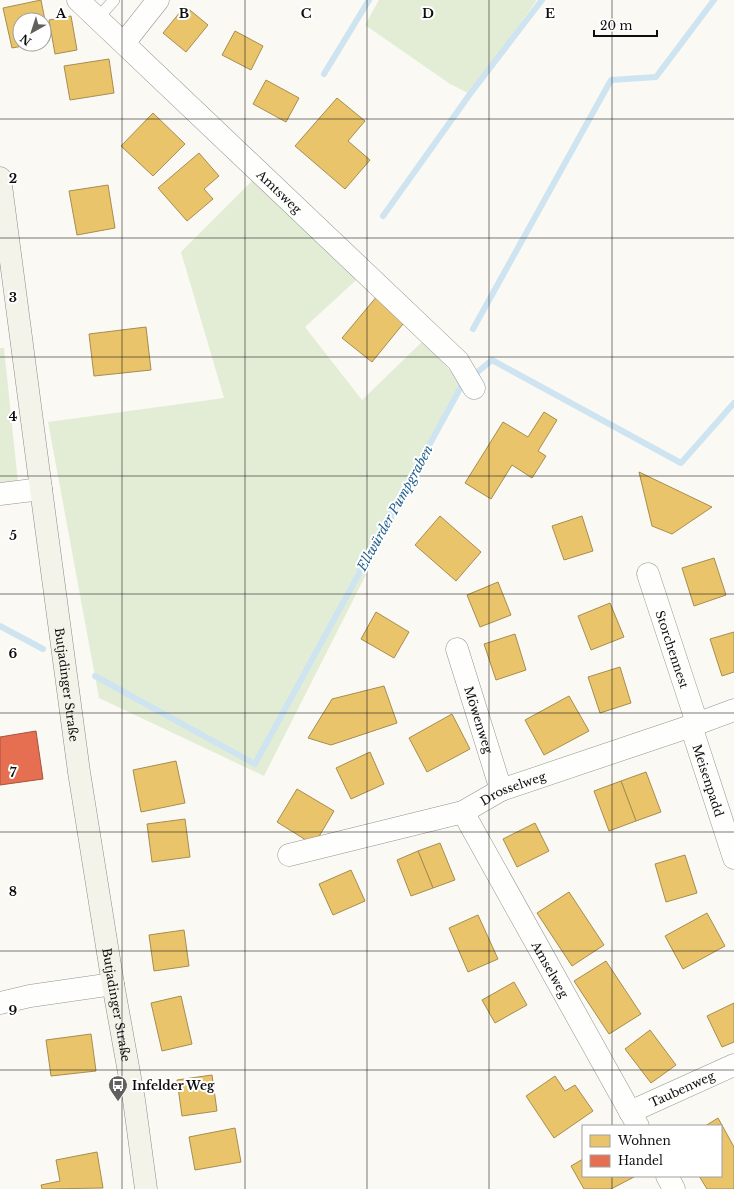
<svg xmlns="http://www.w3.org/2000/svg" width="734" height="1189" font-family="'Libre Baskerville',serif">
<rect width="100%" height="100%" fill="#faf9f3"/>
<g fill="#e3edd6">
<polygon points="379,0 537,0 470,94 450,84 365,25"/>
<polygon points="259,174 365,272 305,327 362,400 424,340 462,385 264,776 99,698 48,422 224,398 181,252"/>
<polygon points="0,348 4,348 18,483 0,485"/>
</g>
<g fill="#e9c46a" stroke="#a78d4e">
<polygon points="41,0 49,41 44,42 44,20 20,20 20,44 34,44 12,48 3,8"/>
<polygon points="185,6 208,25 186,52 163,33"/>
<polygon points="71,16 77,50 55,54 49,20"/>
<polygon points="235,31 263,46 251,70 222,55"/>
<polygon points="109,59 114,93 70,100 64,66"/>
<polygon points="266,80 299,98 286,122 253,104"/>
<polygon points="337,98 365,121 348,141 370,160 345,189 295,146"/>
<polygon points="153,113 185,144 153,176 121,146"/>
<polygon points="199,153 219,176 204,189 213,199 187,221 158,188"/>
<polygon points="108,185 115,228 77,235 69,191"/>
<polygon points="378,295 407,319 372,362 342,338"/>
<polygon points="146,327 151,370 94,376 89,334"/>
<polygon points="544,412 557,420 538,451 546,456 532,478 512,465 491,499 465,483 503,422 528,437"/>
<polygon points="639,472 712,507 672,534 652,526"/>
<polygon points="440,516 481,552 456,581 415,545"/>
<polygon points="582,516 593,551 564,560 552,526"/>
<polygon points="714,558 726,595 694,606 682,568"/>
<polygon points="498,582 511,615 480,627 467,595"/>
<polygon points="610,603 624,637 591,650 578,616"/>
<polygon points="376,612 409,632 394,658 361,639"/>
<polygon points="734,632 734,672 722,676 710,639"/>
<polygon points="515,634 526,670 496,680 484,644"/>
<polygon points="620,667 631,703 600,713 588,677"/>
<polygon points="384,686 397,723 331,745 308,738 332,699"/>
<polygon points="569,696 589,731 544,755 525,720"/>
<polygon points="452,714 470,749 427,772 409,738"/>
<polygon points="370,752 384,784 351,799 336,768"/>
<polygon points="176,761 185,803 141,812 133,770"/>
<polygon points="646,772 661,812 636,821 621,781"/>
<polygon points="621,781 636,821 609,831 594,791"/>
<polygon points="297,789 334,811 314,845 277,822"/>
<polygon points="185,819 190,857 152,862 147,824"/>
<polygon points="535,823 549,851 517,867 503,839"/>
<polygon points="440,843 455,880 433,888 418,851"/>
<polygon points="418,851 433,888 411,896 397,860"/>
<polygon points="685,855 697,893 666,902 655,864"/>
<polygon points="351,870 365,901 333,915 319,884"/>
<polygon points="569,892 604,945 572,966 537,913"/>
<polygon points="707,913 725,946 683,969 665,936"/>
<polygon points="478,915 498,959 468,972 449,928"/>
<polygon points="184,930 189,966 154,971 149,935"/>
<polygon points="606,961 641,1014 609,1034 574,981"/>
<polygon points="514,982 527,1005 495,1023 482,1000"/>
<polygon points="181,996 192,1044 162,1051 151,1003"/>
<polygon points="734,1003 734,1042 722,1047 707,1016"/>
<polygon points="650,1030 676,1065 651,1083 625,1049"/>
<polygon points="91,1034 96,1071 51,1076 46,1040"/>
<polygon points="212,1075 217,1111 182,1116 177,1080"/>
<polygon points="555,1076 565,1091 575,1085 593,1111 554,1138 526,1096"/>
<polygon points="718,1118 734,1147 734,1189 707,1189 699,1176 721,1176 721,1126 705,1126"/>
<polygon points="235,1128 241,1162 195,1170 189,1137"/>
<polygon points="97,1152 103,1188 42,1189 41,1185 60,1181 56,1160"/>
<polygon points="583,1159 583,1176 634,1177 611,1189 584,1189 571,1166"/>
</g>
<polygon fill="#e76f51" stroke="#a6523d" points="36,731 43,779 0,785 0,737"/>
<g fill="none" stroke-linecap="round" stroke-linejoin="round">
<g stroke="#cee4f0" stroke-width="6">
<polyline points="324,74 369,0"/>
<polyline points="383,216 470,94 542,0"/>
<polyline points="473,329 611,80 656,77 714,0"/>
<polyline points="0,626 43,649"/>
<polyline points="95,676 255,764 462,385 492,360 681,463 734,403"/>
</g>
<defs>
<polyline id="service" points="98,18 114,0"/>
<g id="minor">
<path id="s1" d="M78 0 458 361 474 388"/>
<polyline points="124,43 158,0"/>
<polyline points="0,494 41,489"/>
<path id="s2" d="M648 574 697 723"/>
<path id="s3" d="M457 649 501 790"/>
<path id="s4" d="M691 726 734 858"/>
<path id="s5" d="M463 812 638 1126"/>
<path id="s6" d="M289 855 463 812 501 790 691 726 734 710"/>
<polyline points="0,1003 30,996 113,984"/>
<path id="s7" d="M630 1112 734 1065"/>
<polyline points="667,1176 674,1189"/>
</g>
<g id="secondary">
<path id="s8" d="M0 178 41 489 79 772 113 984 134 1100 146 1189"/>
</g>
</defs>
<use href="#service" stroke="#949491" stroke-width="12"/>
<use href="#minor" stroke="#949491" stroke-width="23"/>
<use href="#secondary" stroke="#8b8a88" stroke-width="23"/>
<use href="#service" stroke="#fefefd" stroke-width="11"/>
<use href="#minor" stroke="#fefefd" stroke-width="22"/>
<use href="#secondary" stroke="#f4f3ea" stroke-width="22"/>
</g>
<path fill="none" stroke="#0e0e0e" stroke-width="1" stroke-opacity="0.55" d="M122 0V1189M245 0V1189M367 0V1189M489 0V1189M612 0V1126M0 119H734M0 238H734M0 357H734M0 476H734M0 594H734M0 713H734M0 832H734M0 951H734M0 1070H734M612 1176V1189"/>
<defs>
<symbol id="bus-pin" viewBox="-11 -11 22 30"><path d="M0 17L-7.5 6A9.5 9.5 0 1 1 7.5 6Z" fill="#61605e" stroke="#fff"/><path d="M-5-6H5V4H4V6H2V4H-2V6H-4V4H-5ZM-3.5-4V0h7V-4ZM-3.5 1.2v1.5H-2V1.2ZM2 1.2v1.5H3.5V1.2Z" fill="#fff"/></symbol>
</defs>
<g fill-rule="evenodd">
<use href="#bus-pin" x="107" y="1074" width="22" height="30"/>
</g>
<g text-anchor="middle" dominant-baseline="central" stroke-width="4" stroke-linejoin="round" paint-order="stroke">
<g font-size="12" fill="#0e0e0e" stroke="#fff">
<text stroke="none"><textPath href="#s1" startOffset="278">Amtsweg</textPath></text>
<text stroke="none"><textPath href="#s2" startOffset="79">Storchennest</textPath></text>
<text stroke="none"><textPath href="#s8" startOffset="511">Butjadinger Straße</textPath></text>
<text stroke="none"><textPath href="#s3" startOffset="74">Möwenweg</textPath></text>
<text stroke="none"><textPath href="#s4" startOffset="57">Meisenpadd</textPath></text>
<text stroke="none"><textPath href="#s6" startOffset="235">Drosselweg</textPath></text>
<text stroke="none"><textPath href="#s5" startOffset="180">Amselweg</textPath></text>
<text stroke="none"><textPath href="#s8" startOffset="835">Butjadinger Straße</textPath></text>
<text stroke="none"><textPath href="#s7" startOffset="57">Taubenweg</textPath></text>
</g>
<g font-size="12" font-weight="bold" fill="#0e0e0e" stroke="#fff" text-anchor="start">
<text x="132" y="1085">Infelder Weg</text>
</g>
<g font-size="13" font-style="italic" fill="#266290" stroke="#fff">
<text transform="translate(395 508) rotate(-61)">Ellwürder Pumpgraben</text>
</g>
</g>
<g font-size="13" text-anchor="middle" font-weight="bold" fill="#0e0e0e" stroke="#fff" stroke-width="4" stroke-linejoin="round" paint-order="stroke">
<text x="61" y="18">A</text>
<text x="184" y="18">B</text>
<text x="306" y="18">C</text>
<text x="428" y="18">D</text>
<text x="550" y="18">E</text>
<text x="13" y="183">2</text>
<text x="13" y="302">3</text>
<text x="13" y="421">4</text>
<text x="13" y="540">5</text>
<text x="13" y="658">6</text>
<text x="13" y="777">7</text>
<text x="13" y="896">8</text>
<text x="13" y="1015">9</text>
</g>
<rect x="582" y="1125" width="140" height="52" fill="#ffffff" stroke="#9f9f9f"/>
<rect x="590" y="1135" width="20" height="12" fill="#e9c46a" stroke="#9f9f9f"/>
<text x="618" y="1145" font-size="12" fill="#0e0e0e">Wohnen</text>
<rect x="590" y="1155" width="20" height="12" fill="#e76f51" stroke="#9f9f9f"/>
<text x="618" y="1165" font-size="12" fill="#0e0e0e">Handel</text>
<g transform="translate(32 32) rotate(219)"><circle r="19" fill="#ffffff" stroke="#9f9f9f"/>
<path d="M0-3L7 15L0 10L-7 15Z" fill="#61605e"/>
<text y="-6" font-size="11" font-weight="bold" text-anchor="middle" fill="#0e0e0e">N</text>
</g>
<path d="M594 30v6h63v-6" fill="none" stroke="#0e0e0e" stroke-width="2"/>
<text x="600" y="30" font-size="12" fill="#0e0e0e" stroke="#ffffff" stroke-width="3" paint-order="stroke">20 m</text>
</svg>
